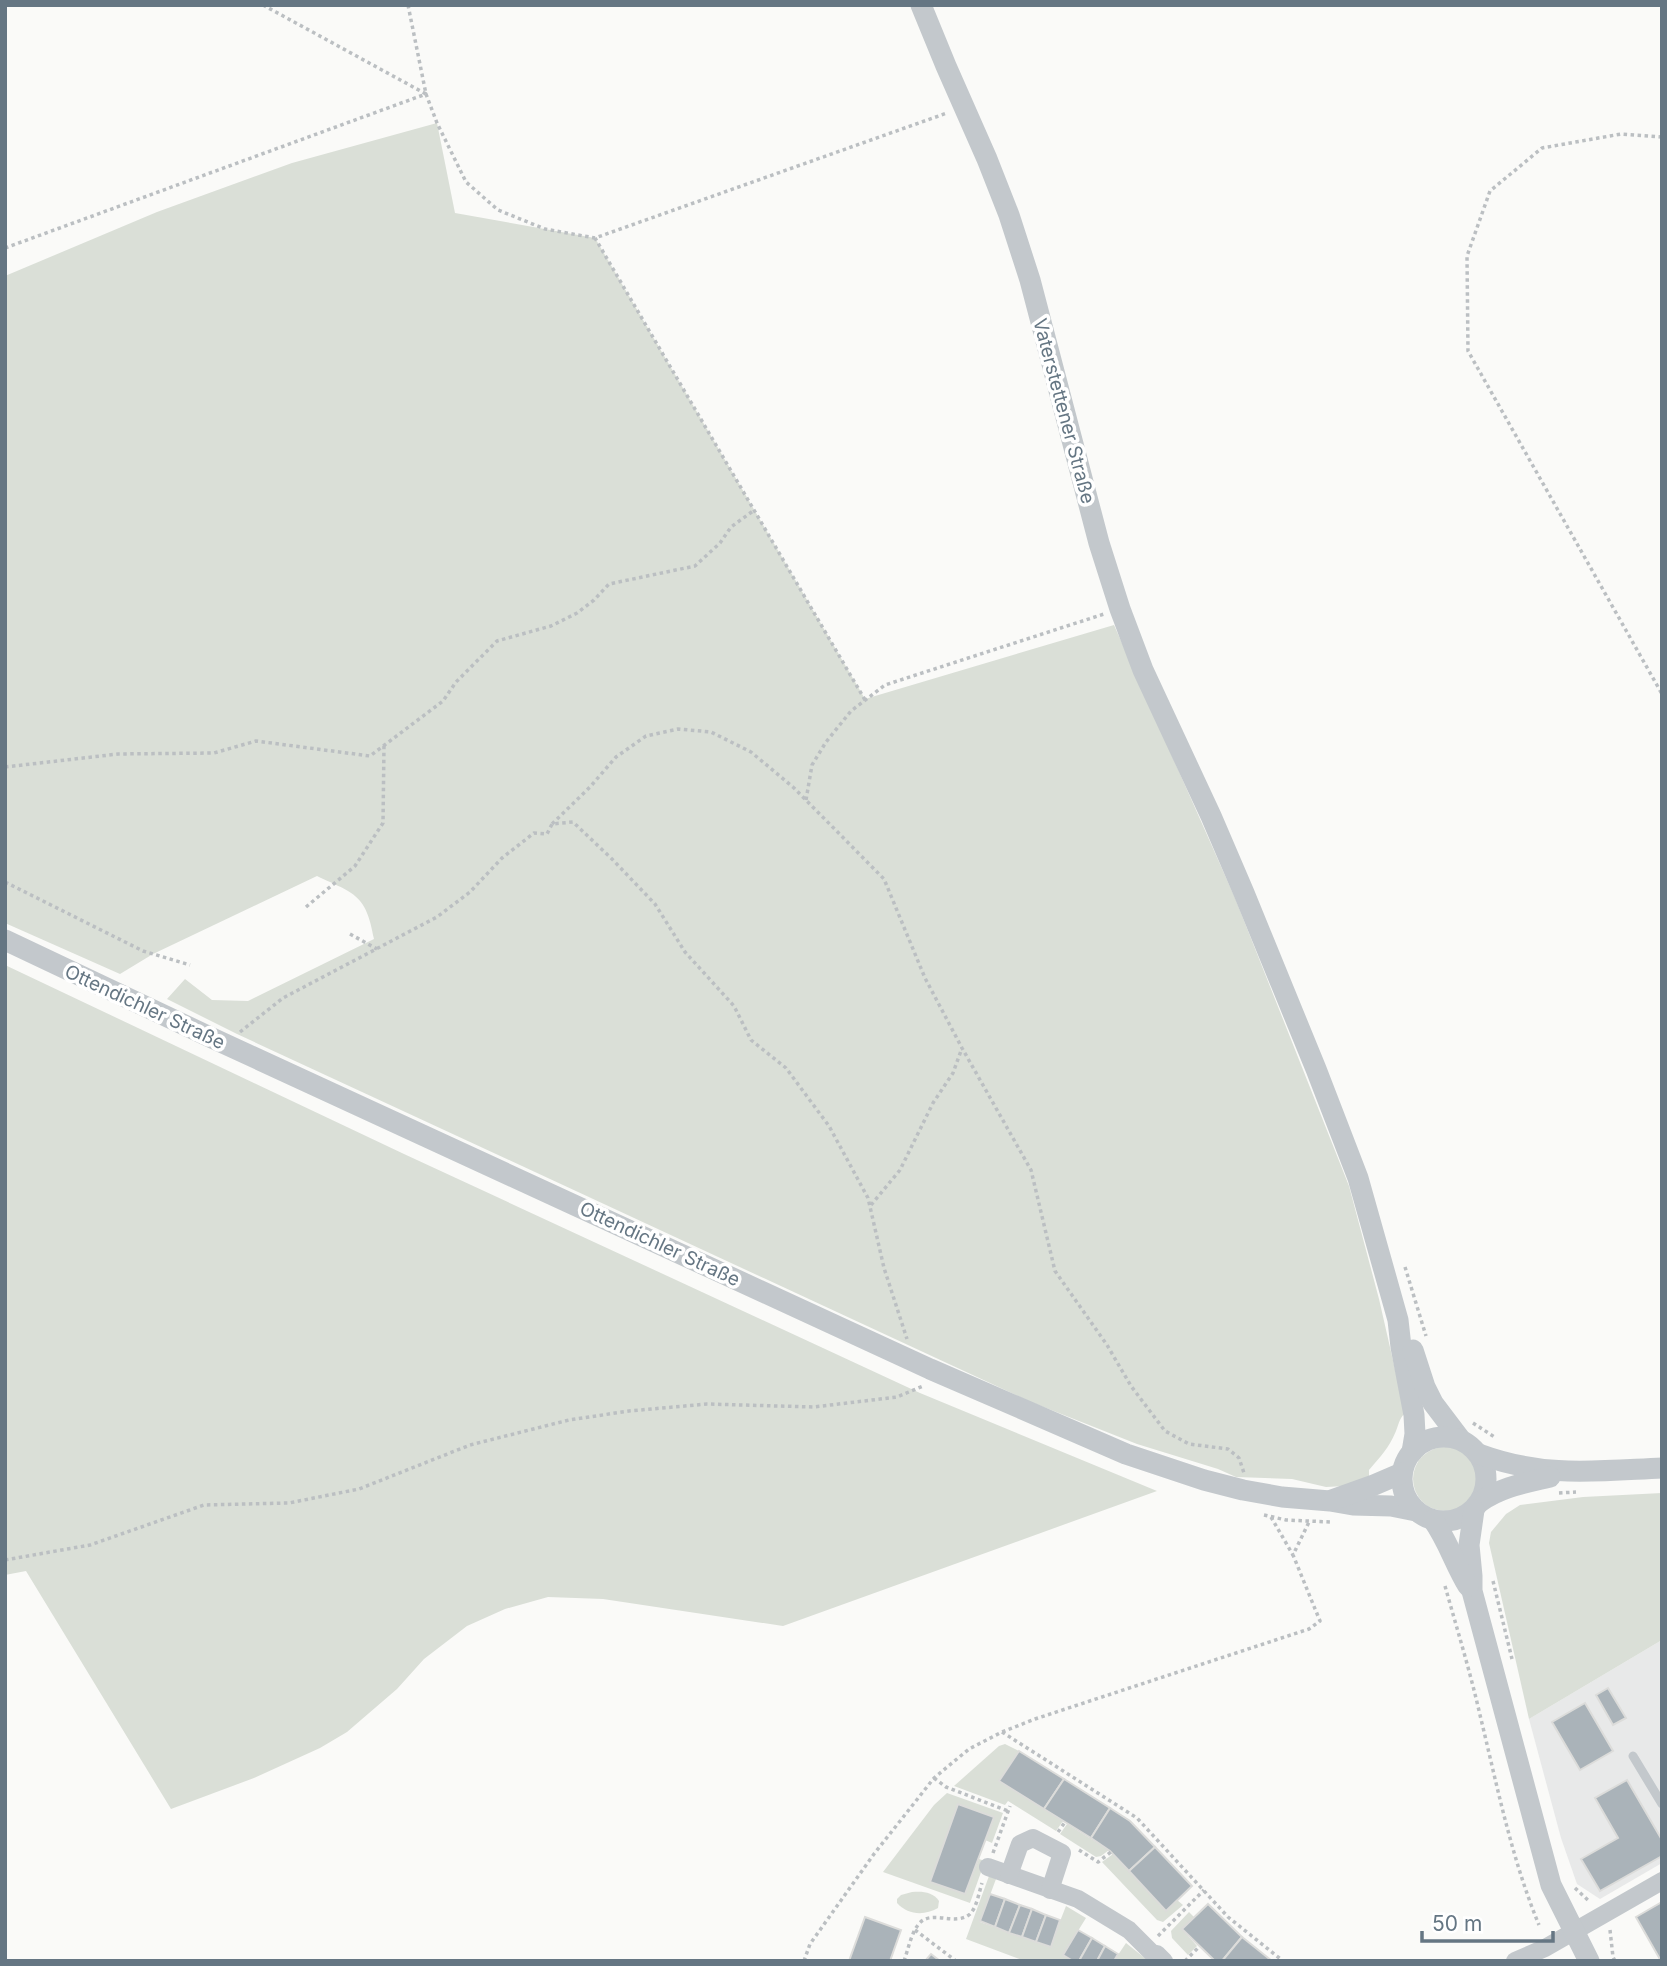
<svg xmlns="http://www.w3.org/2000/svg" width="1667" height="1966" font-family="Inter,sans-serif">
<rect width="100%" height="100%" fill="#fafaf8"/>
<polygon fill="#e8e9e9" points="1662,1640 1662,1863 1600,1899 1577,1884 1561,1838 1529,1719"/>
<g fill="#dadfd7">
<path d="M437 123 455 213 595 238 865 699 1114 625 1235 898 1349 1186 1379 1299 1397 1378 1407 1412C1400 1416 1399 1423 1396 1431 1389 1448 1380 1457 1369 1470V1479L1345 1486 1326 1487 1292 1479 1236 1477 1218 1469 1137 1444 1031 1402 936 1358 237 1034 167 999 185 979 212 1000 248 1001 374 939C366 894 355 894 317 876L153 954 120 974 5 923V276L157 212 292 163Z"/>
<polygon points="5,965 404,1154 920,1393 1157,1491 783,1626 603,1599 548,1597 505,1609 467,1626 424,1659 397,1689 347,1732 320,1748 254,1778 171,1809 26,1571 5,1575"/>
<circle cx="1445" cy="1479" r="32"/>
<polygon points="1662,1493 1662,1640 1529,1719 1489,1543 1491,1532 1506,1514 1520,1505 1583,1497"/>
<polygon points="1005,1744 1019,1751 1000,1781 1063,1821 1056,1831 1008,1801 1005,1805 954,1786 999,1746"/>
<polygon points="947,1793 1003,1813 992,1843 985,1840 994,1817 958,1804 930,1881 965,1894 979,1859 985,1861 970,1903 883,1872 934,1805"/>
<polygon points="1067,1824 1109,1850 1101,1856 1096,1857 1060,1834"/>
<polygon points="1113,1854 1166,1910 1177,1900 1183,1905 1163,1922 1157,1920 1102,1862"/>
<polygon points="989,1876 996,1879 980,1922 1050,1947 1066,1906 1086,1918 1063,1955 1073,1961 1025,1961 966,1939"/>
<path d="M912 1892C923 1891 933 1892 939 1901L938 1908C924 1916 908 1915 897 1903V1899L901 1895Z"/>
<polygon points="1189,1912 1194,1917 1182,1929 1197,1946 1188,1955 1172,1938 1171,1931"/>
<polygon points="1126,1943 1146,1959 1145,1961 1114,1961"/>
</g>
<g fill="#aab3b9" stroke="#dcdcda" stroke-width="2">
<polygon points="1608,1688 1626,1718 1613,1725 1596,1695"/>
<polygon points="1585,1703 1613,1751 1580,1770 1552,1722"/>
<polygon points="1019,1751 1064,1779 1044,1809 999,1781"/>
<polygon points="1064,1779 1110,1808 1091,1838 1044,1809"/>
<polygon points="1627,1780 1662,1840 1662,1856 1600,1891 1581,1859 1618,1838 1595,1798"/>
<polygon points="958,1804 994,1817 965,1894 930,1882"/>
<polygon points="1110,1808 1130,1821 1155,1847 1129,1871 1110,1851 1091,1838"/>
<polygon points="1155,1847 1192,1886 1166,1911 1129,1871"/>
<polygon points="990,1894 1005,1899 995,1927 980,1921"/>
<polygon points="1005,1899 1020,1905 1009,1933 995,1927"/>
<polygon points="1662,1902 1662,1961 1661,1961 1636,1917"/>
<polygon points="1208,1904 1242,1937 1222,1961 1215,1961 1182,1929"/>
<polygon points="1020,1905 1032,1909 1022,1937 1009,1933"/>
<polygon points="1032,1909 1046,1915 1036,1942 1022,1937"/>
<polygon points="1046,1915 1060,1920 1051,1947 1036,1942"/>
<polygon points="865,1917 901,1930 890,1961 849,1961"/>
<polygon points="1078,1930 1092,1938 1079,1961 1073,1961 1063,1955"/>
<polygon points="1242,1937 1272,1961 1222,1961"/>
<polygon points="1092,1938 1105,1946 1097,1961 1079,1961"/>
<polygon points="1105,1946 1118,1954 1114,1961 1097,1961"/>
<polygon points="931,1954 940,1961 925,1961"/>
</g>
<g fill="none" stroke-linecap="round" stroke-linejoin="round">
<g stroke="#bbbfc2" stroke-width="3.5" stroke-dasharray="3.5 3.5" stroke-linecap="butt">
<polyline points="263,5 426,94"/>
<polyline points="408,5 426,94"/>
<polyline points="1662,137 1621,134 1542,148 1490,191 1467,256 1468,351 1662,694"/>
<polyline points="5,248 426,94 437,123 466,182 498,210 545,229 595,238"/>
<polyline points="865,700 595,238 947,113"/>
<polyline points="5,767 118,754 214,753 256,741 370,756 443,701 456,682 497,641 551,626 577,613 594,600 609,584 695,566 720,543 731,527 753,511"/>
<polyline points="806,800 812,765 826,742 851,711 885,685 1104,614"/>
<polyline points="552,824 590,787 616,757 646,736 678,729 711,732 751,752 794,788 884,879 925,978 962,1048 1031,1170 1055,1271 1107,1345 1131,1386 1165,1431 1189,1444 1228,1449 1239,1458 1244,1473"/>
<polyline points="5,882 143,951 190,965"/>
<polyline points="306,907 355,866 383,823 384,745"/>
<polyline points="350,934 377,949"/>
<polyline points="240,1032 283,998 437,917 470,892 502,858 534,833 547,834 552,824 573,822 612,859 655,904 685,952 734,1006 751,1040 786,1068 829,1126 868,1198 884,1268 907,1339"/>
<polyline points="871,1205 900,1170 933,1103 953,1073 962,1048"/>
<polyline points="1405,1267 1426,1336"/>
<polyline points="1473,1423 1496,1438"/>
<polyline points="1559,1493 1576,1492"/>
<polyline points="1264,1515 1286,1520 1330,1522"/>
<polyline points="1271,1517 1293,1555"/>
<polyline points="5,1560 90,1545 204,1505 289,1503 359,1489 470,1445 569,1420 629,1411 707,1404 814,1407 897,1397 923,1386"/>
<polyline points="1493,1581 1512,1659"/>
<path d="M1445 1586C1457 1629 1470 1671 1480 1715 1497 1785 1511 1857 1539 1925"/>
<polyline points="1002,1732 1137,1818 1228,1917 1283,1961"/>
<polyline points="934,1778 946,1787 1008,1811"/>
<polyline points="1058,1832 1065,1822"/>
<polyline points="1079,1850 1098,1862 1111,1852"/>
<polyline points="993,1853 1010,1806"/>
<polyline points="1575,1888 1590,1902"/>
<polyline points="915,1930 956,1961"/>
<polyline points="1610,1930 1613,1957 1615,1961"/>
<polyline points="1158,1936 1204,1890"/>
<polyline points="804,1961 810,1944 874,1854 934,1778 969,1749 1002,1732 1035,1719 1309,1629 1320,1621 1293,1555 1309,1522"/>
<path d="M904 1961C908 1950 911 1934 918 1925 930 1908 955 1927 970 1914 977 1907 979 1892 982 1883"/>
<polyline points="1185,1961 1199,1947"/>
</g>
<polyline stroke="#c3c8cc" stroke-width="9" points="1633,1756 1662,1804"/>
<g stroke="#c3c8cc" stroke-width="18">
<polyline points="988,1867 1078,1899 1129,1930 1153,1954 1157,1954 1164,1961"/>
<polyline points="1009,1875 1020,1844 1033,1838 1062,1853 1050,1890"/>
<polyline points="1515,1961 1545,1948 1662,1881"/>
</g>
<g stroke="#c3c8cc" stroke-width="21">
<polyline points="921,5 946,66 987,159 1009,215 1030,280 1099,543 1120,609 1143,670 1211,816 1244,893 1316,1069 1358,1178 1398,1320 1401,1347 1414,1415 1415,1434 1412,1452"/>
<polyline points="5,940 212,1038 930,1369 1126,1454 1204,1480 1243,1490 1282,1497 1330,1501 1353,1505 1391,1506 1416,1511"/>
<polyline points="1413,1350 1425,1387 1433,1403 1461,1440"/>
<circle cx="1444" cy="1479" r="42"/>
<path d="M1479 1454C1544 1478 1595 1471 1662 1468"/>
<polyline points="1332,1500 1374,1485 1402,1473"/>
<path d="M1480 1502C1501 1487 1525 1483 1550 1477"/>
<polyline points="1474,1510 1469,1545 1472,1576 1472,1591 1551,1885 1589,1961"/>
<path d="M1433 1520C1448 1541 1455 1565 1468 1586"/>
</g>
</g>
<g text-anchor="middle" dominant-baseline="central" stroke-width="7" stroke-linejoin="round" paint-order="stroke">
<g font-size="19" fill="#657683" stroke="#fff">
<text transform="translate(1064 411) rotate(75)">Vaterstettener Straße</text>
<text transform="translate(145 1007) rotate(25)">Ottendichler Straße</text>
<text transform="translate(660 1244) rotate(25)">Ottendichler Straße</text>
</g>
</g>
<rect width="1667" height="1966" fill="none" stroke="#657683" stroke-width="14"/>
<path d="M1422 1931v10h131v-10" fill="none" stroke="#657683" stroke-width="3.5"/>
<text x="1432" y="1931" font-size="21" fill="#657683" stroke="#ffffff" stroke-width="5" paint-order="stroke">50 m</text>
</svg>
